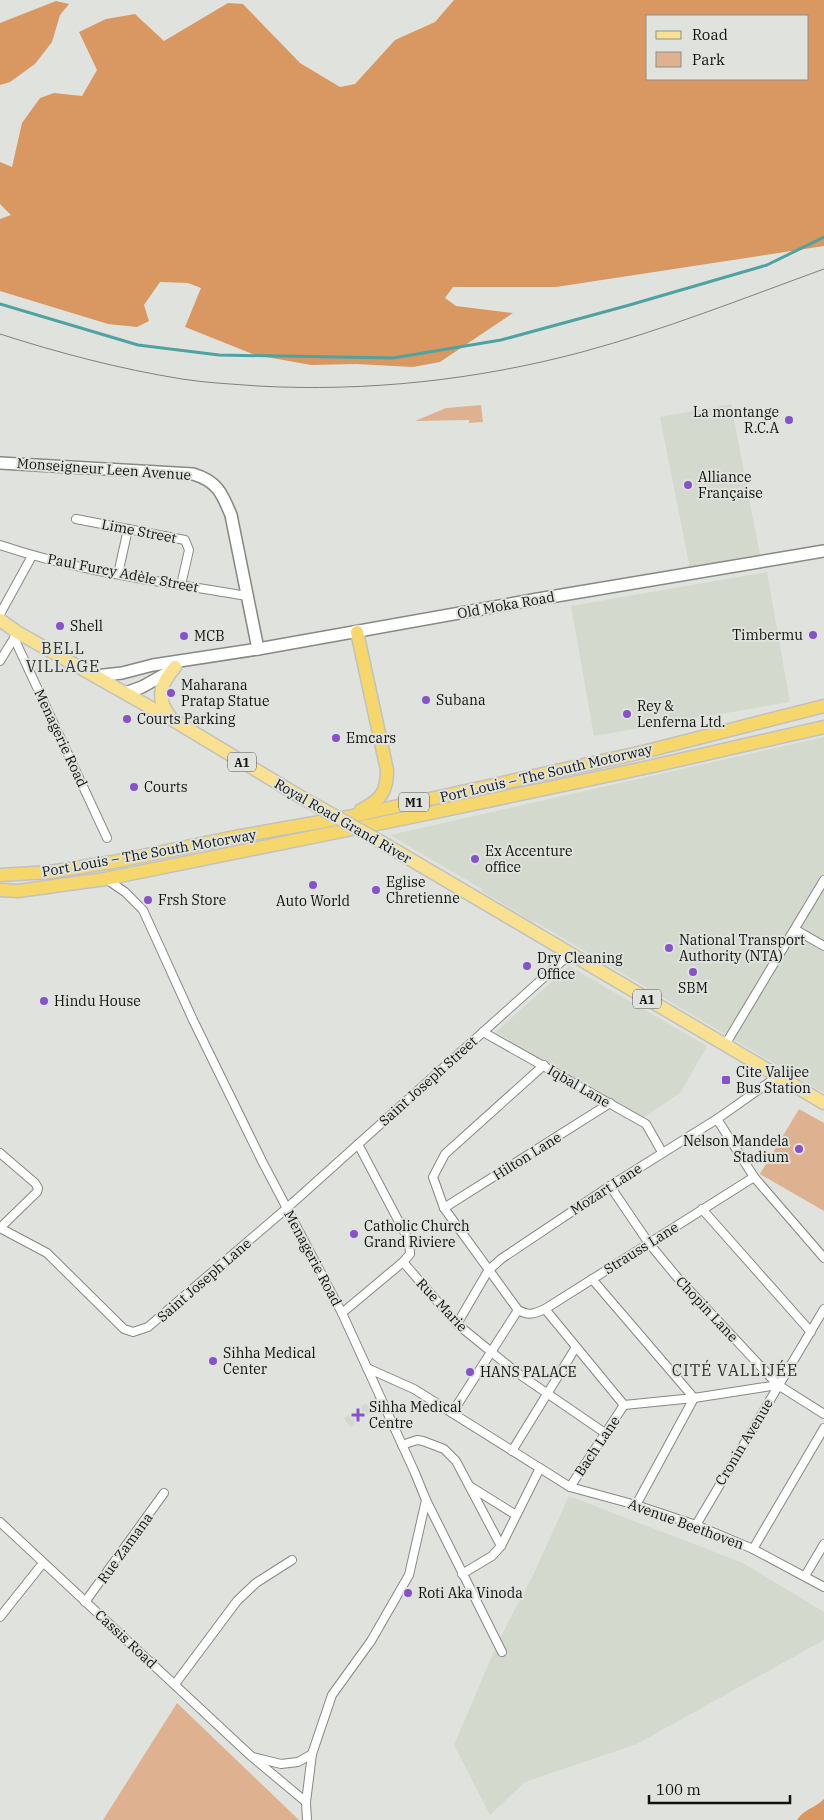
<svg xmlns="http://www.w3.org/2000/svg" width="824" height="1820" font-family="'IBM Plex Serif',serif">
<rect width="100%" height="100%" fill="#e0e3dd"/>
<g fill="#d3d9cd">
<polygon points="731,404 760,555 690,569 660,417"/>
<polygon points="767,572 790,702 594,736 571,606"/>
<polygon points="824,737 824,1093 534,921 533,922 481,891 482,889 390,835"/>
<polygon points="569,966 707,1046 681,1092 642,1119 496,1032"/>
<polygon points="366,1403 372,1412 350,1427 344,1418"/>
<polygon points="569,1496 743,1563 824,1612 824,1640 637,1744 525,1782 490,1815 454,1745 498,1642 535,1571"/>
</g>
<g fill="#deb190">
<polygon points="481,405 483,422 469,423 469,420 415,421 446,408"/>
<polygon points="799,1109 824,1123 824,1211 760,1174"/>
<polygon points="177,1703 299,1820 103,1820"/>
</g>
<g fill="#d99762" fill-rule="evenodd">
<path d="M454 0H824V246L556 287H453L445 298 456 306 513 313 440 362 413 367 356 364 311 365 255 355 185 327 201 288 188 283 160 282 144 305 149 321 137 327 108 324 0 291V219L11 215 0 204V162L12 167 22 123 40 98 54 93 82 96 97 70 79 32 106 19 135 14 164 41 228 3 243 4 300 63 340 87 355 84 395 40 435 22ZM648 16H808V79H648Z"/>
<polygon points="56,1 69,4 60,15 52,42 35,64 10,82 0,85 0,23"/>
<path d="M824 1799V1820H797C805 1808 814 1809 824 1799Z"/>
</g>
<g fill="none" stroke-linecap="round" stroke-linejoin="round">
<polyline stroke="#4fa2a2" stroke-width="3" points="0,304 138,345 219,355 393,358 501,340 626,306 767,265 824,237"/>
<defs>
<g id="minor">
<polyline points="76,519 185,540 189,550 181,585"/>
<path d="M0 545C79 572 165 582 247 596"/>
<polyline points="118,574 128,529"/>
<polyline points="0,614 32,556"/>
<polyline points="14,638 107,838"/>
<polyline points="0,661 16,635"/>
<polyline points="106,879 125,892 143,910 193,1020 262,1161 342,1313 415,1473 426,1500 502,1652"/>
<polyline points="796,930 824,946"/>
<polyline points="483,1032 646,1124 662,1152"/>
<polyline points="725,1045 824,880"/>
<path d="M544 1065 445 1154 433 1177 444 1208 518 1310C529 1316 534 1314 545 1309L754 1177"/>
<polyline points="717,1119 754,1177 824,1258"/>
<polyline points="0,1153 35,1183 38,1188 37,1192 0,1228"/>
<polyline points="610,1186 648,1242 676,1276 778,1385 824,1414"/>
<polyline points="444,1208 610,1103"/>
<polyline points="702,1209 811,1332"/>
<polyline points="0,1228 47,1253 124,1329 133,1332 148,1327 287,1208 570,954"/>
<polyline points="403,1262 457,1324 516,1372 605,1433"/>
<polyline points="592,1279 694,1398 636,1505"/>
<polyline points="545,1309 624,1405"/>
<polyline points="342,1313 403,1262 410,1254 409,1241 358,1144"/>
<polyline points="457,1324 488,1271 501,1259 610,1186 717,1119 778,1076"/>
<polyline points="367,1368 414,1389 570,1487 636,1505 696,1525 753,1549 824,1587"/>
<polyline points="624,1405 694,1398 778,1385"/>
<polyline points="452,1413 518,1310"/>
<polyline points="402,1445 417,1440 423,1441 444,1449 456,1461 501,1546"/>
<polyline points="512,1451 576,1347"/>
<polyline points="471,1487 516,1515"/>
<polyline points="570,1487 624,1405"/>
<polyline points="0,1522 251,1756 306,1802"/>
<polyline points="696,1525 824,1309"/>
<polyline points="753,1549 824,1428"/>
<polyline points="462,1574 492,1556 501,1546 540,1468"/>
<polyline points="805,1576 824,1544"/>
<polyline points="85,1602 164,1493"/>
<polyline points="0,1617 43,1563"/>
<polyline points="175,1684 237,1601 256,1583 292,1560"/>
<polyline points="253,1757 281,1764 298,1762 312,1754"/>
<polyline points="307,1820 306,1802 312,1754 332,1695 371,1641 409,1575 426,1500"/>
</g>
<g id="secondary">
<path d="M0 463 193 474C217 481 222 493 231 515L258 649"/>
<polyline points="95,676 122,673 153,665 258,649 538,599 824,551"/>
<polyline points="125,693 142,687 174,669"/>
</g>
<g id="primary">
<polyline points="0,620 17,632 178,723 299,796"/>
<path d="M171 718C155 698 160 685 175 667"/>
<polyline points="381,842 824,1103"/>
</g>
<g id="trunk">
<path d="M357 632 387 770C387 792 381 800 361 810"/>
<polyline points="0,875 50,872 113,862 235,837 348,817 643,752 824,706"/>
<polyline points="0,890 18,891 105,879 421,815 644,768 824,727"/>
</g>
</defs>
<use href="#minor" stroke="#868883" stroke-width="10"/>
<use href="#secondary" stroke="#868883" stroke-width="14"/>
<use href="#primary" stroke="#c1c1c1" stroke-width="15"/>
<use href="#trunk" stroke="#c1c1c1" stroke-width="15"/>
<use href="#minor" stroke="#fff" stroke-width="8"/>
<use href="#secondary" stroke="#fff" stroke-width="11"/>
<use href="#primary" stroke="#f8e191" stroke-width="12"/>
<use href="#trunk" stroke="#f6d76c" stroke-width="12"/>
<path stroke="#7f817d" stroke-width="1" d="M0 334C59 353 120 369 182 379 207 383 233 384 258 386 367 392 477 380 582 352 664 330 744 298 824 269"/>
<defs>
<polyline id="primary-bridge" points="299,796 381,842"/>
</defs>
<use href="#primary-bridge" stroke="#c1c1c1" stroke-width="15" stroke-linecap="butt"/>
<use href="#primary-bridge" stroke="#f8e191" stroke-width="12"/>
</g>
<g fill="#8652ca" stroke="#e0e3dd" stroke-width="2">
<circle cx="789" cy="420" r="5"/>
<circle cx="688" cy="485" r="5"/>
<circle cx="60" cy="626" r="5"/>
<circle cx="813" cy="635" r="5"/>
<circle cx="184" cy="636" r="5"/>
<circle cx="171" cy="693" r="5"/>
<circle cx="426" cy="700" r="5"/>
<circle cx="627" cy="714" r="5"/>
<circle cx="127" cy="719" r="5"/>
<circle cx="336" cy="738" r="5"/>
<circle cx="134" cy="787" r="5"/>
<circle cx="475" cy="859" r="5"/>
<circle cx="313" cy="885" r="5"/>
<circle cx="376" cy="890" r="5"/>
<circle cx="148" cy="900" r="5"/>
<circle cx="669" cy="948" r="5"/>
<circle cx="527" cy="966" r="5"/>
<circle cx="693" cy="972" r="5"/>
<circle cx="44" cy="1001" r="5"/>
<rect x="721" y="1075" width="10" height="10" rx="2.5"/>
<circle cx="799" cy="1149" r="5"/>
<circle cx="354" cy="1234" r="5"/>
<circle cx="213" cy="1361" r="5"/>
<circle cx="470" cy="1372" r="5"/>
<path d="M355.5 1407.5h5v5h5v5h-5v5h-5v-5h-5v-5h5z"/>
<circle cx="408" cy="1593" r="5"/>
</g>
<g text-anchor="middle" dominant-baseline="central" stroke-width="4" stroke-linejoin="round" paint-order="stroke">
<g fill="#e0e3dd" stroke="#4f514e" stroke-width="1">
<rect x="228" y="752.5" width="28" height="19" rx="4"/>
<rect x="399" y="792.5" width="30" height="19" rx="4"/>
<rect x="633" y="989.5" width="28" height="19" rx="4"/>
</g>
<g font-size="12" font-weight="bold" fill="#111210">
<text x="242" y="762">A1</text>
<text x="414" y="802">M1</text>
<text x="647" y="999">A1</text>
</g>
<g font-size="14" fill="#111210" stroke="#e0e3dd" text-anchor="start">
<text x="779" y="412" text-anchor="end">La montange<tspan x="779" dy="16">R.C.A</tspan></text>
<text x="698" y="477">Alliance<tspan x="698" dy="16">Française</tspan></text>
<text x="70" y="626">Shell</text>
<text x="803" y="635" text-anchor="end">Timbermu</text>
<text x="194" y="636">MCB</text>
<text x="181" y="685">Maharana<tspan x="181" dy="16">Pratap Statue</tspan></text>
<text x="436" y="700">Subana</text>
<text x="637" y="706">Rey &amp;<tspan x="637" dy="16">Lenferna Ltd.</tspan></text>
<text x="137" y="719">Courts Parking</text>
<text x="346" y="738">Emcars</text>
<text x="144" y="787">Courts</text>
<text x="485" y="851">Ex Accenture<tspan x="485" dy="16">office</tspan></text>
<text x="386" y="882">Eglise<tspan x="386" dy="16">Chretienne</tspan></text>
<text x="158" y="900">Frsh Store</text>
<text x="313" y="901" text-anchor="middle">Auto World</text>
<text x="679" y="940">National Transport<tspan x="679" dy="16">Authority (NTA)</tspan></text>
<text x="537" y="958">Dry Cleaning<tspan x="537" dy="16">Office</tspan></text>
<text x="693" y="988" text-anchor="middle">SBM</text>
<text x="54" y="1001">Hindu House</text>
<text x="736" y="1072">Cite Valijee<tspan x="736" dy="16">Bus Station</tspan></text>
<text x="789" y="1141" text-anchor="end">Nelson Mandela<tspan x="789" dy="16">Stadium</tspan></text>
<text x="364" y="1226">Catholic Church<tspan x="364" dy="16">Grand Riviere</tspan></text>
<text x="223" y="1353">Sihha Medical<tspan x="223" dy="16">Center</tspan></text>
<text x="480" y="1372">HANS PALACE</text>
<text x="369" y="1407">Sihha Medical<tspan x="369" dy="16">Centre</tspan></text>
<text x="418" y="1593">Roti Aka Vinoda</text>
</g>
<g font-size="14" fill="#111210" stroke="#e0e3dd">
<text transform="translate(104 469) rotate(4)">Monseigneur Leen Avenue</text>
<text transform="translate(139 531) rotate(11)">Lime Street</text>
<text transform="translate(123 573) rotate(11)">Paul Furcy Adèle Street</text>
<text transform="translate(506 605) rotate(-10)">Old Moka Road</text>
<text transform="translate(61 738) rotate(65)">Menagerie Road</text>
<text transform="translate(546 773) rotate(-13)">Port Louis – The South Motorway</text>
<text transform="translate(343 821) rotate(30)">Royal Road Grand River</text>
<text transform="translate(149 853) rotate(-10)">Port Louis – The South Motorway</text>
<text transform="translate(428 1081) rotate(-42)">Saint Joseph Street</text>
<text transform="translate(579 1086) rotate(30)">Iqbal Lane</text>
<text transform="translate(527 1156) rotate(-32)">Hilton Lane</text>
<text transform="translate(606 1189) rotate(-33)">Mozart Lane</text>
<text transform="translate(641 1248) rotate(-32)">Strauss Lane</text>
<text transform="translate(313 1258) rotate(62)">Menagerie Road</text>
<text transform="translate(204 1280) rotate(-41)">Saint Joseph Lane</text>
<text transform="translate(442 1305) rotate(47)">Rue Marie</text>
<text transform="translate(707 1309) rotate(47)">Chopin Lane</text>
<text transform="translate(744 1442) rotate(-59)">Cronin Avenue</text>
<text transform="translate(597 1446) rotate(-56)">Bach Lane</text>
<text transform="translate(686 1524) rotate(20)">Avenue Beethoven</text>
<text transform="translate(125 1548) rotate(-54)">Rue Zamana</text>
<text transform="translate(126 1639) rotate(43)">Cassis Road</text>
</g>
<g font-size="16" letter-spacing="1" fill="#31332f" stroke="#e0e3dd">
<text x="63" y="648">BELL<tspan x="63" dy="18">VILLAGE</tspan></text>
<text x="735" y="1370">CITÉ VALLIJÉE</text>
</g>
</g>
<rect x="646" y="15" width="162" height="65" fill="#e0e3dd" stroke="#8d8f8b"/>
<rect x="656" y="31" width="25" height="8" fill="#f8e191" stroke="#8d8f8b"/>
<text x="692" y="40" font-size="15" fill="#111210">Road</text>
<rect x="656" y="52" width="25" height="15" fill="#deb190" stroke="#8d8f8b"/>
<text x="692" y="65" font-size="15" fill="#111210">Park</text>
<path d="M649 1795v8h141v-8" fill="none" stroke="#111210" stroke-width="2.5"/>
<text x="656" y="1795" font-size="15" fill="#111210" stroke="#e0e3dd" stroke-width="4" paint-order="stroke">100 m</text>
</svg>
